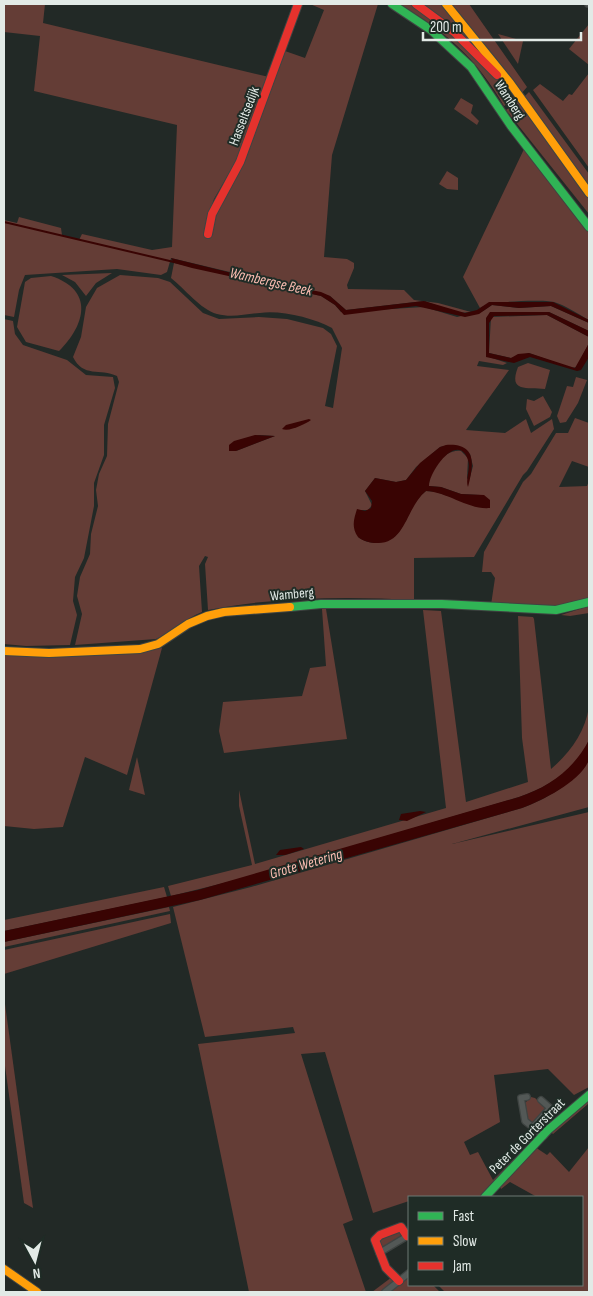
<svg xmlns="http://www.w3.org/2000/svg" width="593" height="1296" font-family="'Sofia Sans Condensed',sans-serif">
<rect width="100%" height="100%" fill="#222926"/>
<g fill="#643d36" fill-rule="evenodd">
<polygon points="4,4 45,4 43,23 269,77 239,156 214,199 207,220 211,216 228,185 285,51 305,58 324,10 310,4 378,4 332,155 324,257 347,259 354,263 354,268 347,285 348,289 404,290 414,300 438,303 471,312 459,313 424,301 346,310 330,296 171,258 167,272 161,275 117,269 25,275 19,290 14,317 4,315 4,220 17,223 19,217 61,228 62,235 79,240 82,234 152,250 172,247 177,125 34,91 40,36 4,32"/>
<path d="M398 4C402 4 409 3 413 4 444 17 493 72 515 99L504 106C478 60 444 29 398 4Z"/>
<polygon points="419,4 444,4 486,57 484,59"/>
<polygon points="449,4 469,4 527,87 521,94 466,22"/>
<polygon points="589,24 589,65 569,49"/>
<polygon points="498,34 523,41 518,64"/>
<polygon points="589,73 589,168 533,90 540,84 563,101 569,94 572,95"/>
<polygon points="529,92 589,174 589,187 524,97"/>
<polygon points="461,98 473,105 471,113 479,121 477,125 454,109"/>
<polygon points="518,102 589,197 589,214 506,110"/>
<path d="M525 147 589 231V320C578 314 565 305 554 302 542 299 488 301 480 308L463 277Z"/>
<polygon points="447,171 458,178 458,190 447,189 439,184"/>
<path d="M174 263 321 296 335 305 341 312 424 307 457 317 483 311 492 305 519 308 551 306 589 323V331L549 312H490L486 356 507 363 503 365 479 361 477 366 509 370 466 430 505 433 526 419 531 433 552 419 554 429 527 471 523 475 474 557 414 558V600C348 596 273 597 208 610L205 564 208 557 205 556 199 566 202 612C185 618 173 633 156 639L75 645 82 614 77 596 80 577 90 554 91 534 98 506 96 490 99 474 107 456 108 424 119 382 117 376C100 368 83 378 73 357L81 337 86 307 97 288 120 275 158 278 170 282 203 313 219 319 259 317 287 319 323 328 331 334 337 346 325 406 333 408 342 348 332 328C313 318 281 310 260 313 245 314 232 318 217 314 200 309 185 289 171 278ZM259 435 275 436 236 451 247 438ZM449 445 470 454 473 466 470 477 467 479 468 458 461 451C443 449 429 471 429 486L441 487 461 494 480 495 485 508 436 492 426 491C413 501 410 514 402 527 394 543 372 548 358 537L361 510H368L372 505 365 491 375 478 396 482 406 480 416 467 440 447Z"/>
<polygon points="112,273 96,283 86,296 75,282 62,275"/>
<path d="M51 276C94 290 86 324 59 351L26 342 17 327 25 282 31 278Z"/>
<polygon points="547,315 589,337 589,343 577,367 571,368 529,353 511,358 489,353 491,317"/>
<polygon points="4,319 13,321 15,334 23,345 67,360 86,375 113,377 115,388 104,425 104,455 94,483 94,506 84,558 75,577 73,601 77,615 70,645 26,646 4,644"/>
<path d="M528 363 550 370 545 389C527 387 508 393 518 367Z"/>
<polygon points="576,377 587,380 578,403 566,422 560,423 557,416 567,386 573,387"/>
<polygon points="543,396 552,412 550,417 534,426 526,409 527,399 534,401"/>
<polygon points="575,418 589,423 589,467 572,461 559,487 587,486 589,481 589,600 561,608 491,605 495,578 491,572 482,572 484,552 523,482 531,474 556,433 568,433"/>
<polygon points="589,606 589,613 570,616 561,615"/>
<polygon points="322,609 326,609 347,739 224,753 219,731 223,702 302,696 310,668 326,666"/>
<path d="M423 610 441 611 466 802 528 782 522 738 518 616 533 617 534 619 551 769C570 753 585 732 589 707 589 717 592 733 588 742 577 770 546 788 519 797L240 879 171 896 168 886 252 865 239 806V790L255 864 446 808Z"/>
<polygon points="162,648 127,775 85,757 63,827 34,829 4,826 4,654 38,656"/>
<polygon points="137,757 145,795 129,790"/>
<path d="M589 759V807L452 844 589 812V1087L574 1095 548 1069 494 1075 500 1122 464 1142 470 1155 478 1152 493 1180 514 1159 515 1162 482 1197H409V1201L373 1213 325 1052 301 1054 353 1220 343 1224 366 1292H249L198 1044 295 1033 293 1027 205 1037 173 907 251 887 522 808C549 798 574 783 589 759Z"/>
<polygon points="164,887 167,897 4,931 4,920"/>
<polygon points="169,907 170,911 4,947 4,942"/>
<polygon points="170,914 171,923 4,974 4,950"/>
<polygon points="4,997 33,1208 24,1203 4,1059"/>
<path d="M531 1097 535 1098 547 1109 533 1124C525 1118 524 1112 525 1103Z"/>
<polygon points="589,1098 589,1106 588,1104 553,1134 550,1131"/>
<polygon points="535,1147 547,1155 550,1152 569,1172 589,1147 589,1292 445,1292 438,1285 582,1285 582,1197 537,1197 510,1182 501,1189 500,1186"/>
<polygon points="399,1230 404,1235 381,1250 378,1239"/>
<polygon points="409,1275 409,1285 433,1285 440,1292 388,1292"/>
<polygon points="392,1277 396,1281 382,1292 372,1292"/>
</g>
<g fill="#390403">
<polygon points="171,258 252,278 321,292 330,296 346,310 424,301 465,313 477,310 489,302 553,302 589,320 589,323 551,306 519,308 492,305 479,314 465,317 416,306 344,315 335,305 321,296 192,268 174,263"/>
<polygon points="490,312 549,312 589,331 589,337 547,315 494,316 489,323 489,353 511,358 518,354 529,353 575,368 589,343 589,357 581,370 577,371 530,357 514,363 486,357 486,318"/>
<path d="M309 419 311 420C305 424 290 432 282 429L286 425Z"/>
<polygon points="255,435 275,436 236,451 229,451 229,445 234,441"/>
<path d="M446 445C477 443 474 464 468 487 465 479 471 469 468 460 458 431 429 471 429 486L441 487 461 494 484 495 490 500V508C468 510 448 492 426 491 406 507 406 544 377 543 370 543 363 541 358 537 351 527 354 519 357 509L365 511 371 508 372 501 365 491 375 478 396 482 406 480 420 463 440 447Z"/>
<path d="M589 740C589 746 591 755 589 760 580 782 543 800 522 808L200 900 4 942V931L198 890 519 797C549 787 574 769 589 740Z"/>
<polygon points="420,811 426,812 407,821 399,820 401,814"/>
<polygon points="301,847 304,849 285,855 276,855 280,850"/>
</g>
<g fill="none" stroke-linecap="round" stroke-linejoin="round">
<polyline stroke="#390403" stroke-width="2" points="4,222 174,262"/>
<defs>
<g id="street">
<polyline points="588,4 589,4"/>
<polyline points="527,1097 521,1098 525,1121 544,1136"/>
<polyline points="533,1127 550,1108 541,1100"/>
<polyline points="379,1253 409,1235"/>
<polyline points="385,1292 409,1273"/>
</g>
<g id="fast">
<polyline points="392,4 431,30 471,67 511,126 589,227"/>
<polyline points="290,607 321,604 442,604 556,610 589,602"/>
<polyline points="485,1197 548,1130 589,1095"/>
</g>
<g id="slow">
<polyline points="446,4 510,83 589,193"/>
<polyline points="4,651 49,653 140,649 158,644 188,624 207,616 224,612 290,607"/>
<polyline points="4,1269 37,1292"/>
</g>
<g id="jam">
<polyline points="416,4 454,32 497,75"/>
<polyline points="208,234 212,214 240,162 298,4"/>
<polyline points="399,1281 386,1268 375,1240 380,1235 401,1227 407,1236"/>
</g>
</defs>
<use href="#street" stroke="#3f4442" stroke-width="8"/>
<use href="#fast" stroke="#3f4442" stroke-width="10"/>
<use href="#slow" stroke="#3f4442" stroke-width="10"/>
<use href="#jam" stroke="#3f4442" stroke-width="10"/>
<use href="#street" stroke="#535856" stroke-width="5.5"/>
<use href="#fast" stroke="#30b455" stroke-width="8"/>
<use href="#slow" stroke="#ff9f0a" stroke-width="8"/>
<use href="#jam" stroke="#e5322d" stroke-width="8"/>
</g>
<g text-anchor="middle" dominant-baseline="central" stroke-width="4" stroke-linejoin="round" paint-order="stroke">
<g font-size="14" fill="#e2eae6" stroke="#1f2c26">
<text transform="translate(510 100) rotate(57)">Wamberg</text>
<text transform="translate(244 116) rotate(-69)">Hasseltsedijk</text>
<text transform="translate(292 594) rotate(-5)">Wamberg</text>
<text transform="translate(527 1136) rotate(-45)">Peter de Gorterstraat</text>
</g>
<g font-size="15" font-style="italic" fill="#fbbcb1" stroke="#1f2c26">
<text transform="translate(271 282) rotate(13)">Wambergse Beek</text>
<text transform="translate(306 864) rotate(-16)">Grote Wetering</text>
</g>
</g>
<rect width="593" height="1296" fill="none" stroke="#e2eae6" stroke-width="10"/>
<rect x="408" y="1196" width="175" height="90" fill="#1f2c26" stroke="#6d7873"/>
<rect x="418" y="1212" width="25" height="8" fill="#30b455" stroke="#6d7873"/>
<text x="453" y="1221" font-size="15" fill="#e2eae6">Fast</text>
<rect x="418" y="1237" width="25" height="8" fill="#ff9f0a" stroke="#6d7873"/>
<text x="453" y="1246" font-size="15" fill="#e2eae6">Slow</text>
<rect x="418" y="1262" width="25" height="8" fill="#e5322d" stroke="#6d7873"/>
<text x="453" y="1271" font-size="15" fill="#e2eae6">Jam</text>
<g transform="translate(35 1261) rotate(173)" stroke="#1f2c26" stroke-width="4" paint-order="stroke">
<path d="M0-4L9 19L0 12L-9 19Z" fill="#e2eae6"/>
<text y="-8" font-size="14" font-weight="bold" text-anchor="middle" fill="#e2eae6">N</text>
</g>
<path d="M423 32v8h158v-8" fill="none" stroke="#e2eae6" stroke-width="2.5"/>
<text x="430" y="32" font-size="15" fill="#e2eae6" stroke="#1f2c26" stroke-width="4" paint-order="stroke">200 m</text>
</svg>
